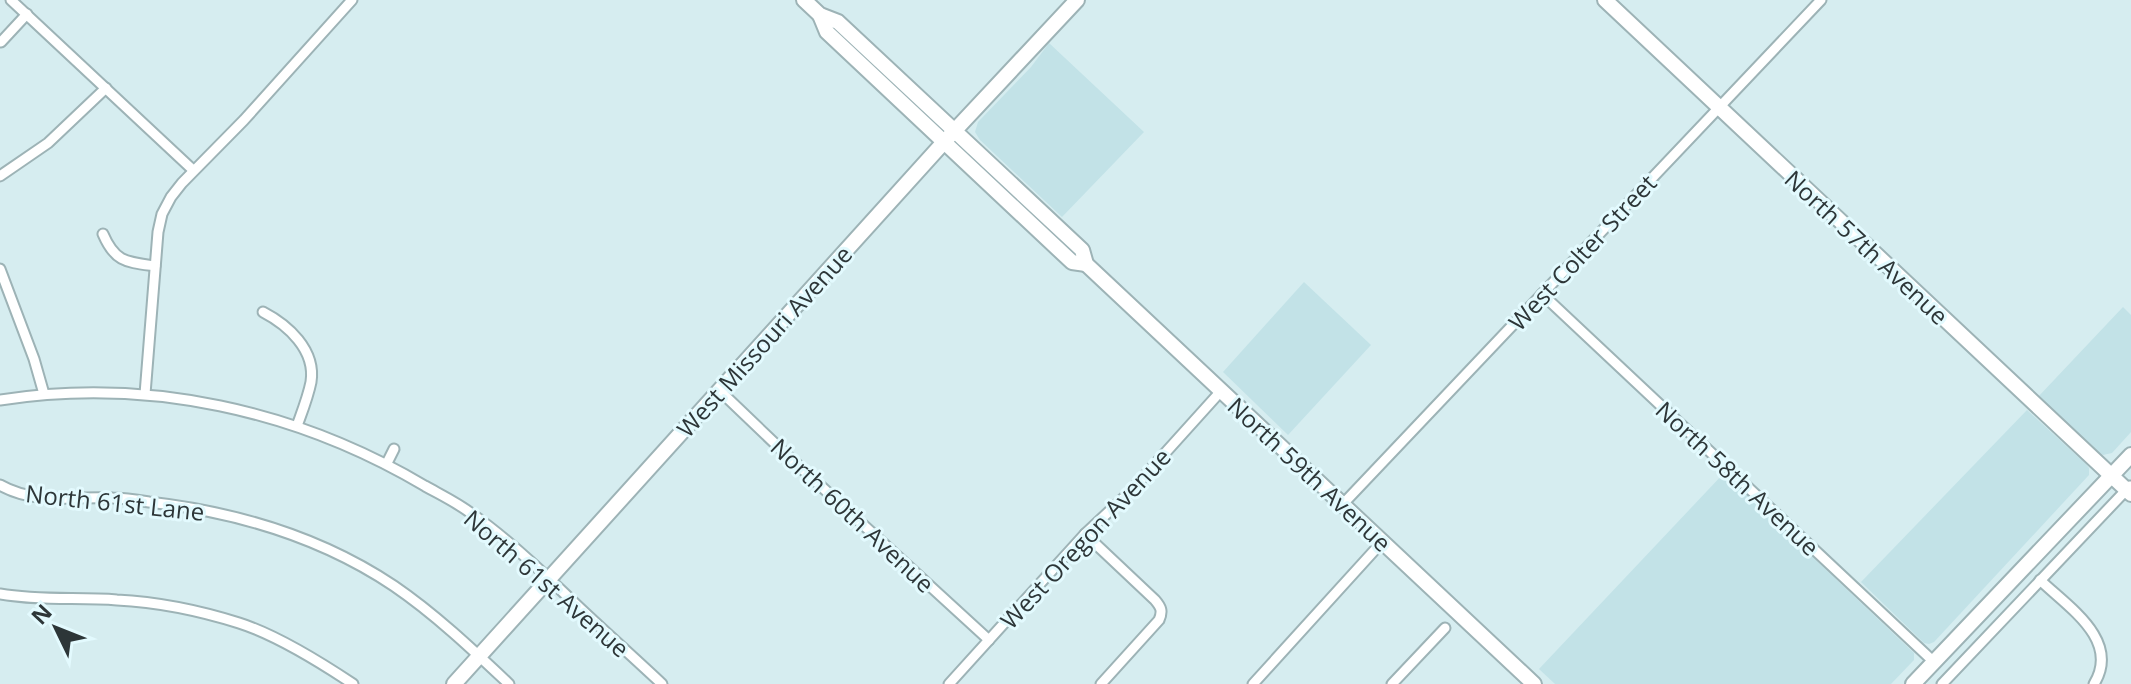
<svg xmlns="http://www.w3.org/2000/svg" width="2131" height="684" font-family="'Open Sans',sans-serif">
<rect width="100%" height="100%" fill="#d6edf0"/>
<g fill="#c2e2e7">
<polygon points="1049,43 1144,132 1062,217 980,140 975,132 978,122 1031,67"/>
<polygon points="1304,282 1371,345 1288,435 1223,372"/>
<polygon points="2123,307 2131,315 2131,432 2112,453 2103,455 2097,451 2038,397"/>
<polygon points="2027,410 2086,464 2089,468 2089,475 1934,642 1929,644 1924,643 1861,582"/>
<polygon points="1724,473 1914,653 1914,660 1891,684 1555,684 1539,669"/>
</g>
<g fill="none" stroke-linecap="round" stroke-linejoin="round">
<defs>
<g id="street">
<polyline points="11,0 193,170"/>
<polyline points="1,42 27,14"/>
<polyline points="0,176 48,143 106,88"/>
<path d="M103 234C115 262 126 262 155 266"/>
<polyline points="0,269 34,359 44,394"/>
<polyline points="1542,294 1934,662"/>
<path d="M263 312C288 325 316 350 311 382 308 397 302 412 297 426"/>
<polyline points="719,390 788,456 989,640"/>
<polyline points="145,394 158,232 162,214 171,197 182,183 244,120 352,0"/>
<path d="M0 400C148 377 297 410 425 486 441 495 458 503 472 514 505 537 535 565 564 593 596 624 629 653 662 684"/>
<polyline points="387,463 394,449"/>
<path d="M0 485C35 505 75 496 113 498 125 498 137 500 149 502 236 512 321 537 394 586 435 614 473 650 509 684"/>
<polyline points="1342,505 1821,0"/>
<path d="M1085 534 1155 600C1161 607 1163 611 1159 620L1101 684"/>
<path d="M2040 580C2068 607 2121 640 2094 684"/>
<path d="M0 594C39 601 78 597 117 600 157 602 201 611 239 623 277 635 320 662 353 684"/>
<polyline points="949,684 1085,534 1130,492 1221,391"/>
<polyline points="1253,684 1382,542"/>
<polyline points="1392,684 1445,628"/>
<polyline points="1942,684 2130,486"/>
</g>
<g id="secondary">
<polyline points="804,0 820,15 838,22 1082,250 1086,264 1534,684"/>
<polyline points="1605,0 2131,494"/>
<polyline points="820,15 827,32 1072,262 1086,264"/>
<polyline points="454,684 944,142 1077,0"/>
</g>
<polyline id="primary" points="1913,684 2131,455"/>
</defs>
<use href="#street" stroke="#9db3b6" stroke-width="13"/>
<use href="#secondary" stroke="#9db3b6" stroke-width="18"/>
<use href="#primary" stroke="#9db3b6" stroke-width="18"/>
<use href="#street" stroke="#fff" stroke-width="9"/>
<use href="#secondary" stroke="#fff" stroke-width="14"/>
<use href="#primary" stroke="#fff" stroke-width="14"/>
</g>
<g text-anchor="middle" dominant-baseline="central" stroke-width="6" stroke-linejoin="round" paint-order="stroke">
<g font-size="24" fill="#2d3638" stroke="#e3fafe">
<text transform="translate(1867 247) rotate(43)">North 57th Avenue</text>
<text transform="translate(1582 252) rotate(-47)">West Colter Street</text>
<text transform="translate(764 341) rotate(-48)">West Missouri Avenue</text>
<text transform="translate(1310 474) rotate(43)">North 59th Avenue</text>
<text transform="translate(1738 478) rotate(43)">North 58th Avenue</text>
<text transform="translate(115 502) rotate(6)">North 61st Lane</text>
<text transform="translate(853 515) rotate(43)">North 60th Avenue</text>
<text transform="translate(1085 538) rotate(-47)">West Oregon Avenue</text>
<text transform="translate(547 583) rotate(41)">North 61st Avenue</text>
</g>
</g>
<g transform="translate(56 628) rotate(313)" stroke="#e3fafe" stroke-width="6" paint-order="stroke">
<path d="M0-6L14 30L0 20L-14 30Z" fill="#2d3638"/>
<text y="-12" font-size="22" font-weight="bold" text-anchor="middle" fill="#2d3638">N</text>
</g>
</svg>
